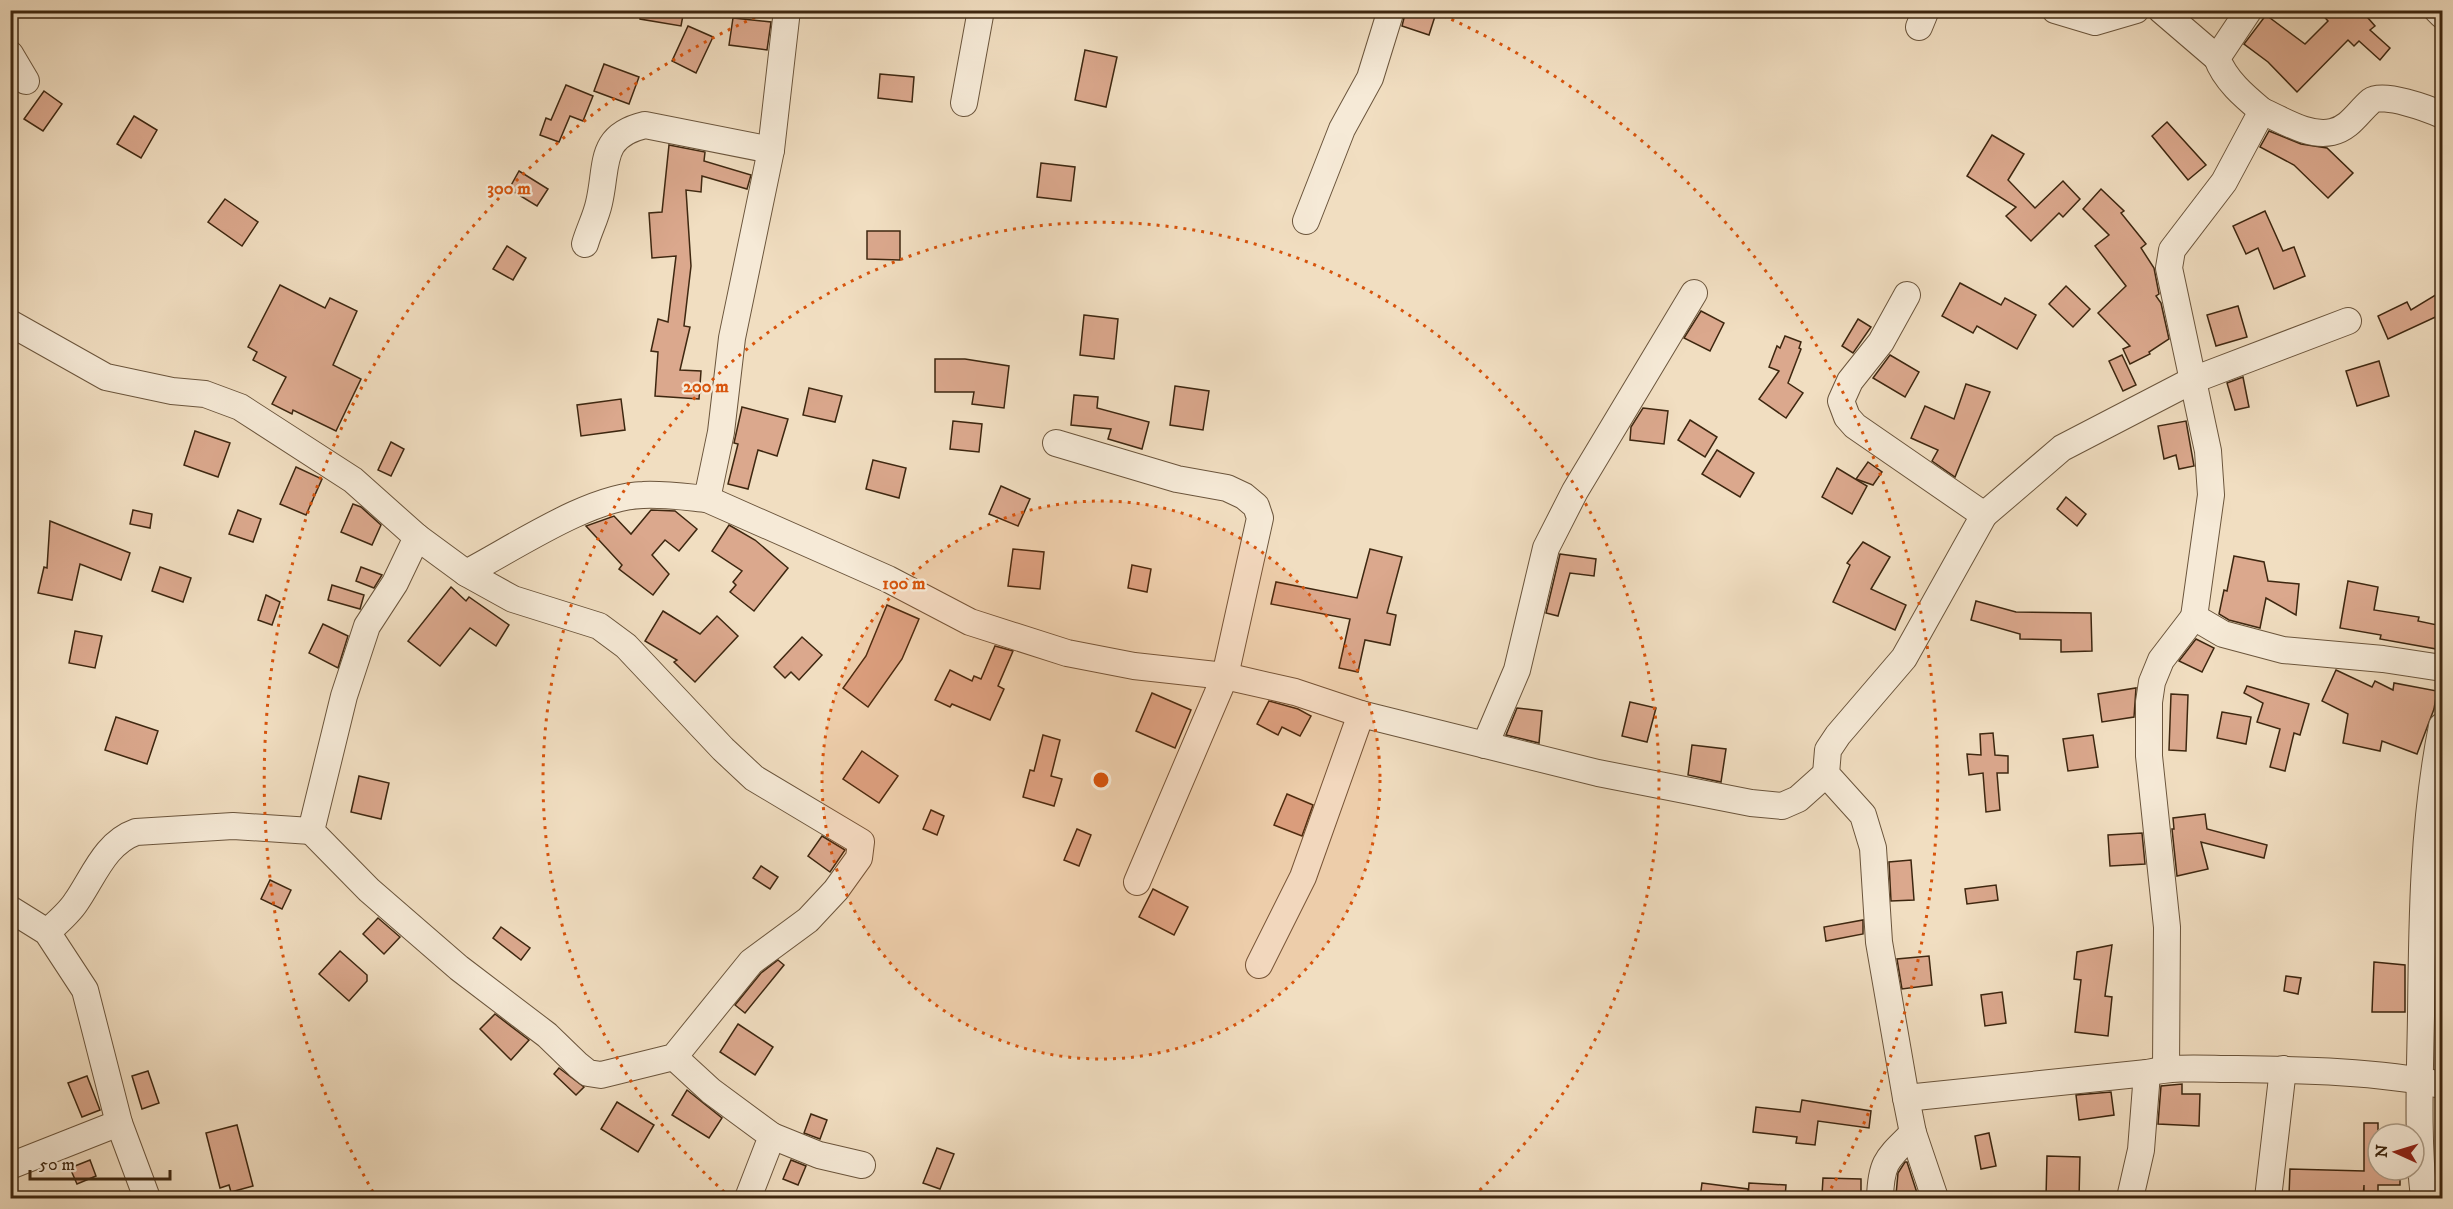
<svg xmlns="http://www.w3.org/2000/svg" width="2453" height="1209" font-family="'IM FELL DW Pica',serif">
<rect width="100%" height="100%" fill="#f1dec1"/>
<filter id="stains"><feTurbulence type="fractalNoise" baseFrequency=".00333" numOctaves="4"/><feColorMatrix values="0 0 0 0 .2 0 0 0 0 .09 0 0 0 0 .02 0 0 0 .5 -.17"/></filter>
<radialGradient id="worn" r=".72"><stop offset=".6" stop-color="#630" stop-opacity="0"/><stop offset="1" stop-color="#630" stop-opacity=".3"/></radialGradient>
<g fill="#dba88d" stroke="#3e2710" stroke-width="1.5">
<polygon points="640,10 684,10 681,26 640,19"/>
<polygon points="1406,10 1437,10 1429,35 1402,26"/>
<polygon points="2318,10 2361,10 2375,26 2370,30 2390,48 2380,60 2359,41 2354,46 2348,40 2297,92 2268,62 2244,44 2266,15 2305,44 2328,21"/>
<polygon points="733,18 771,22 767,50 729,45"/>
<polygon points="688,26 713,37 696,73 672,61"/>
<polygon points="1085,50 1117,57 1106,107 1075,100"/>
<polygon points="604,64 639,77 629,104 594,91"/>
<polygon points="880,74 914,77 912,102 878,98"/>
<polygon points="566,85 593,96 583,121 570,116 559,142 540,135 546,118 551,120"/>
<polygon points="44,91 62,104 43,131 24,119"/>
<polygon points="134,116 157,130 141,158 117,144"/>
<polygon points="2167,122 2206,165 2188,180 2152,136"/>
<polygon points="2269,131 2301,144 2327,148 2353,173 2328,198 2294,165 2260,147"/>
<polygon points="1992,135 2024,154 2008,180 2035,208 2063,181 2080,199 2063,217 2059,213 2031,241 2006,216 2016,207 1967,176"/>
<polygon points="669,145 705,152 704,161 751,175 747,189 702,176 701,192 686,190 691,266 684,326 690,327 680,370 701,371 699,399 655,396 658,352 651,351 658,319 668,322 676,256 652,258 649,213 662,212"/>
<polygon points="1041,163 1075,167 1071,201 1037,197"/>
<polygon points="519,171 548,189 537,206 509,189"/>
<polygon points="2101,189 2124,211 2121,213 2146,244 2141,248 2154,268 2159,294 2156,296 2161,303 2169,339 2149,352 2150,354 2130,364 2123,349 2130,346 2098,313 2126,286 2095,246 2109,235 2083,209"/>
<polygon points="225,199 258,222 242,246 208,222"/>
<polygon points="2265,211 2283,251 2294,247 2305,276 2274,289 2258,248 2246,254 2233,226"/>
<polygon points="867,231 900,231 900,260 867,259"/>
<polygon points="507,246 526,258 513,280 493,269"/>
<polygon points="1960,283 2001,305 2005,298 2036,315 2017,349 1977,326 1973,333 1942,316"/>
<polygon points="280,285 325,308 330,298 357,311 333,365 361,379 336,431 293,410 292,414 272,404 286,377 253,360 257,352 248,347"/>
<polygon points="2066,286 2090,309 2073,327 2049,304"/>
<polygon points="2442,291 2442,314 2388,339 2378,316 2407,302 2411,310"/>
<polygon points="2238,306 2247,337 2216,346 2207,315"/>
<polygon points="1701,311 1724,323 1710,351 1684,338"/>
<polygon points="1084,315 1118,319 1114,359 1080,355"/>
<polygon points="1858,319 1871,327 1853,353 1842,346"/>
<polygon points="1785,336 1801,342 1799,348 1801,349 1788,383 1803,393 1786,418 1759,399 1779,371 1769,367 1777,346 1780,348"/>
<polygon points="1890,355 1919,372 1905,397 1873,378"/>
<polygon points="2122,355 2136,385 2123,391 2109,361"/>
<polygon points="935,359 965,359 1009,366 1004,408 972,404 974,392 935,392"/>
<polygon points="2379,361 2389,396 2357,406 2346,371"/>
<polygon points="2243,377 2249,407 2235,410 2227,383"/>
<polygon points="1966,384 1990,392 1955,477 1932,461 1938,450 1911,438 1925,406 1954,419"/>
<polygon points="1175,386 1209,391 1203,430 1170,425"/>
<polygon points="809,388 842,396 835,422 803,415"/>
<polygon points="1074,395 1098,397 1097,408 1149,422 1142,449 1108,439 1111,429 1071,425"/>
<polygon points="621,399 625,430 581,436 577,405"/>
<polygon points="742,407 788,419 777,456 758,450 748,489 728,484 738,444 734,443"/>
<polygon points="1643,408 1668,411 1664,444 1630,440 1631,427"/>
<polygon points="1690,420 1717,437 1705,457 1678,440"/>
<polygon points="953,421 982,424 979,452 950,449"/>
<polygon points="2186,421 2194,466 2179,469 2176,455 2164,459 2158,426"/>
<polygon points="195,431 230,443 218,477 184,465"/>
<polygon points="391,442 404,449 391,476 378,470"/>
<polygon points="1717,450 1754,473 1740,497 1702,474"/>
<polygon points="873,460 906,468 899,498 866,489"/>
<polygon points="1868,462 1882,472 1873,485 1856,479"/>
<polygon points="296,467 322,479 306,515 280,504"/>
<polygon points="1837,468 1867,486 1852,514 1822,497"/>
<polygon points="1001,486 1030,499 1018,526 989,514"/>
<polygon points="2066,497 2086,514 2077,526 2057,509"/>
<polygon points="353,504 361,507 381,525 372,545 341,532"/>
<polygon points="133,510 152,514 150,528 130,524"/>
<polygon points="238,510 261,519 253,542 229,534"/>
<polygon points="651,510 675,511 697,529 679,551 665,540 652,555 669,574 653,595 619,569 622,565 586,526 614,516 631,534"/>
<polygon points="50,521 130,553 121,580 80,564 72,600 38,593 44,567 47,568"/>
<polygon points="729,525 755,540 788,568 754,611 730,592 736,585 733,582 742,571 712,551"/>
<polygon points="1863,542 1890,557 1871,589 1906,605 1895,630 1833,602 1850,565 1847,563"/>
<polygon points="1013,549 1044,552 1040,589 1008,586"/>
<polygon points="1370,549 1402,557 1387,613 1396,615 1390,645 1365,640 1358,672 1339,668 1350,619 1271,604 1276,582 1357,598"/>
<polygon points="1560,554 1596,559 1594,576 1570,573 1558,616 1546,613"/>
<polygon points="2234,556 2264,562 2268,581 2299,584 2296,615 2266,598 2260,628 2229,620 2219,614 2224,590 2227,591"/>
<polygon points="1132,565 1151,569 1147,592 1128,588"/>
<polygon points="160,567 191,578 183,602 152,591"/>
<polygon points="361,567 382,575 374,588 356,581"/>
<polygon points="2348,581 2378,587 2374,610 2419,617 2418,621 2442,626 2442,650 2380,639 2381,635 2340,628"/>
<polygon points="332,585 364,595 360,609 328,600"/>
<polygon points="451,587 466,601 469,597 509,625 496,646 470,628 440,666 408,641"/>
<polygon points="266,595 280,602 272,625 258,620"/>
<polygon points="1976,601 2016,612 2091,613 2092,651 2061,652 2061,640 2020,639 2020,634 1971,620"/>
<polygon points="887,605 919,619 902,659 868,707 843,688 866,656"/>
<polygon points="663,611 700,634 717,616 738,636 695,682 674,662 677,660 645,641"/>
<polygon points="323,624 348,636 338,668 309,653"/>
<polygon points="75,631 102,636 95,668 69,663"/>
<polygon points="802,637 822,655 799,680 791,672 785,678 774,667"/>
<polygon points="2196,639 2214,648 2202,672 2179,661"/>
<polygon points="995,646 1013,651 998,686 1004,689 990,720 952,704 950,707 935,700 950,670 972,681 974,676 981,679"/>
<polygon points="2336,670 2372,687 2375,681 2393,690 2394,683 2437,691 2434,709 2417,754 2382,741 2380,751 2343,743 2348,714 2322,701"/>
<polygon points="2247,686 2309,704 2300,735 2294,733 2285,771 2270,767 2280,729 2257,722 2263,703 2244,693"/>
<polygon points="2136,688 2134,717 2102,722 2098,694"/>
<polygon points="1152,693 1191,710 1175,748 1136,731"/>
<polygon points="2171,694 2188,695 2186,751 2169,750"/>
<polygon points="1269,701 1298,709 1311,716 1300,736 1282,727 1278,735 1257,724"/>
<polygon points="1630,702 1656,708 1647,742 1622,736"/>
<polygon points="1517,708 1542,711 1539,743 1506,735"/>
<polygon points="2222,712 2251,717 2246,744 2217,738"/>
<polygon points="116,717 158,731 147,764 105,750"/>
<polygon points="1993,733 1995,755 2008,756 2008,773 1997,773 2000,810 1986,812 1983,773 1969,775 1967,754 1981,755 1980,734"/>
<polygon points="1043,735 1060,740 1051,776 1062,779 1054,806 1023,797 1030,770 1034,771"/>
<polygon points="2093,735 2098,767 2068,771 2063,739"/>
<polygon points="1692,745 1726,749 1721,782 1688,775"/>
<polygon points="862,751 898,776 879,803 843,779"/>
<polygon points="359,776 389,783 381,819 351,812"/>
<polygon points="1287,794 1313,805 1302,836 1274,825"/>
<polygon points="931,810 944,816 937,835 923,829"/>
<polygon points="2205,814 2207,829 2267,845 2264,858 2201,842 2208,869 2177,876 2172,829 2174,829 2173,818"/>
<polygon points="1077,829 1091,835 1079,866 1064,860"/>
<polygon points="2142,833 2145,864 2110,866 2108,835"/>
<polygon points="822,836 845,850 830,872 808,856"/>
<polygon points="1911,860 1914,900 1891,901 1889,862"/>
<polygon points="761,866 778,877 770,889 753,878"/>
<polygon points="270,880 291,890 282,909 261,899"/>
<polygon points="1996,885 1998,900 1967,904 1965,889"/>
<polygon points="1153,889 1188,907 1174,935 1139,917"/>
<polygon points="378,918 400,937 384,954 363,934"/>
<polygon points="1863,920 1863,934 1826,941 1824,927"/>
<polygon points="501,927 530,948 521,960 493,938"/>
<polygon points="2112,945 2105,996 2112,997 2108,1036 2075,1032 2081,980 2074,979 2077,952"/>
<polygon points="340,951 367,975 367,981 349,1001 319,974"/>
<polygon points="1929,956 1932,985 1902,989 1897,959"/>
<polygon points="778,960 784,965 745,1013 735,1005 761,973"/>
<polygon points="2374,962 2405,965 2405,1012 2372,1012"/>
<polygon points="2286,976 2301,978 2298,994 2284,991"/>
<polygon points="2002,992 2006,1023 1985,1026 1981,995"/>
<polygon points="495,1014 529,1040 511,1060 480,1029"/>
<polygon points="738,1024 773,1047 755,1075 720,1052"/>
<polygon points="559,1068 584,1087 576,1095 554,1074"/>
<polygon points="148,1071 159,1103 142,1109 132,1076"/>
<polygon points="87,1076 100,1110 82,1117 68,1083"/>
<polygon points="2182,1084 2182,1094 2200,1094 2199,1126 2158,1124 2161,1086"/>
<polygon points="687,1090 722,1118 709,1138 672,1115"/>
<polygon points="2111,1092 2114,1115 2079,1120 2076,1095"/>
<polygon points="1802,1100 1871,1111 1869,1128 1818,1121 1815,1145 1796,1143 1797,1137 1753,1132 1756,1107 1800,1112"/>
<polygon points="617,1102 654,1125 638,1152 601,1129"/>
<polygon points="811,1114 827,1120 820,1139 804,1133"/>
<polygon points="2364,1123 2378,1123 2378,1170 2400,1170 2400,1185 2378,1185 2378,1198 2364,1198 2364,1185 2363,1198 2289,1195 2290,1169 2364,1171"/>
<polygon points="237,1125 253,1186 231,1192 229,1185 220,1188 206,1133"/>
<polygon points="1989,1133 1996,1166 1981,1169 1975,1136"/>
<polygon points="937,1148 954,1154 940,1189 923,1183"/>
<polygon points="2047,1156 2080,1157 2079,1198 2046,1198"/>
<polygon points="90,1160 96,1176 77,1184 70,1168"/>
<polygon points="791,1160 806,1166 798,1185 783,1179"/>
<polygon points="1905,1162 1907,1162 1918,1196 1896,1195 1898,1173"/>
<polygon points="1823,1178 1861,1179 1861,1196 1822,1195"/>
<polygon points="1702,1183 1748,1189 1747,1198 1700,1198"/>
<polygon points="1749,1183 1786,1185 1785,1198 1748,1198"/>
</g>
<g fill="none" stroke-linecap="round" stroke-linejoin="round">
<defs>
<g id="minor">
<polyline points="2055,10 2095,22 2136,10"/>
<polyline points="2161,10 2217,58"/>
<path d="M2249 10 2217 58C2225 80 2244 96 2262 111L2224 182 2172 250 2169 268 2208 451 2211 495 2194 617 2223 634 2283 650 2383 659 2442 668"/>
<polyline points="2437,10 2442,15"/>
<polyline points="1919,27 1926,10"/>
<polyline points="10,54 26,81"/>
<polyline points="964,103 981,10"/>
<path d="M2262 111C2283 120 2308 137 2332 132 2350 128 2358 112 2371 101 2383 92 2429 109 2442 115"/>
<polyline points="1306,221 1342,129 1370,78 1391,10"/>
<path d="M585 244C589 230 596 217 599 203 608 165 598 136 645 125L771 150"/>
<polyline points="1907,295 1881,342 1850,381 1841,401 1847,417 1855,426 1984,515 1904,658 1838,735 1828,750 1826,774 1863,815 1873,848 1879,942 1906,1098 1913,1133 1935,1198"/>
<path d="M10 323 106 377 172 391 205 394 240 407 353 480 417 537 466 573C514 548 590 496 643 495 664 494 686 497 707 499L721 432 732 338 771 150 787 10"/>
<polyline points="1056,443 1177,479 1227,488 1244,496 1256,506 1260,518 1225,676 1137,882"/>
<polyline points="707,499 888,579 970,622 1067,653 1134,666 1225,676 1295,692 1361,714 1598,773 1751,803 1782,806 1798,799 1826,774"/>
<polyline points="1984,515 2062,448 2193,380 2348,321"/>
<polyline points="417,537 395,583 367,626 344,696 311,831 369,890 459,968 547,1035 578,1065 588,1073 601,1075 674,1057 751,962 808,920 836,890 859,858 861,842 754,778 723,749 626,646 599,626 513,599 466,573"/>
<polyline points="1485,745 1517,670 1546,548 1575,491 1694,293"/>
<polyline points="10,909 47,932 85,990 119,1123 147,1198"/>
<path d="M47 932C57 923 69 913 76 902 94 876 105 843 136 832L233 826 311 831"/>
<polyline points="1259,965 1303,877 1361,714"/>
<polyline points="674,1057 711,1091 772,1136 748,1198"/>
<polyline points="2166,1068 2167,927 2149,756 2149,702 2152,682 2161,660 2194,617"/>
<path d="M1906 1098 2147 1073C2176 1066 2205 1069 2235 1069 2302 1070 2377 1071 2442 1085"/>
<polyline points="772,1136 819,1155 862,1165"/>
<polyline points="10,1166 119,1123"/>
<path d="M1880 1198C1881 1161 1888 1158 1913 1133"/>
<polyline points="2130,1198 2141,1150 2147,1073"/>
<polyline points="2268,1198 2283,1069"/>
<path d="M2424 1198C2417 1138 2420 1077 2421 1016 2422 919 2423 822 2442 726"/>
</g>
</defs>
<use href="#minor" stroke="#6b553c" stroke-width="28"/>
<use href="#minor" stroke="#f6ead7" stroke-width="26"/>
</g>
<circle cx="1101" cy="780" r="279" fill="#d7540c" fill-opacity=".12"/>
<g fill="none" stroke="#d7540c" stroke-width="3" stroke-dasharray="3 6">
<circle cx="1101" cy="780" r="279"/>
<path d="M731 1198A558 558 0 1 1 1471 1198"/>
<path d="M373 1192A837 837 0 0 1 767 12M1435 12A837 837 0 0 1 1829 1192"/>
</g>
<circle cx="1101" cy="780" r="9" fill="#d7540c" stroke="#f6ead7" stroke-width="3"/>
<g font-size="18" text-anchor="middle" font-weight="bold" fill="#d7540c" stroke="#f6ead7" stroke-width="4.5" stroke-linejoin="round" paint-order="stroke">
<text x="509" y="194">300 m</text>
<text x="706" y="392">200 m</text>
<text x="904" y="589">100 m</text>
</g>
<rect width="2453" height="1209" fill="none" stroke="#f1dec1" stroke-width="36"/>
<rect x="12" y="12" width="2429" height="1185" fill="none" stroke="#3e2710" stroke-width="3"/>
<rect x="18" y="18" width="2417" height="1173" fill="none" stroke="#3e2710" stroke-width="1.5"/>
<g transform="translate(2396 1152) rotate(274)"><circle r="28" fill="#f6ead7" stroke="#ac9c87" stroke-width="1.5"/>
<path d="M0-4.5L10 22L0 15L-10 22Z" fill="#8f2418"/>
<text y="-9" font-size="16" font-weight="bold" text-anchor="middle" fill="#3e2710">N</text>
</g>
<path d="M30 1170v9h140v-9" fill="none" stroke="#3e2710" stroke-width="3"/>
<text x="39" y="1170" font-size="18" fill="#3e2710" stroke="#f6ead7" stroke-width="4.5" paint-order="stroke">50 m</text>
<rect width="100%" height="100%" filter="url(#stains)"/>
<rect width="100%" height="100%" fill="url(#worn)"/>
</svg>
